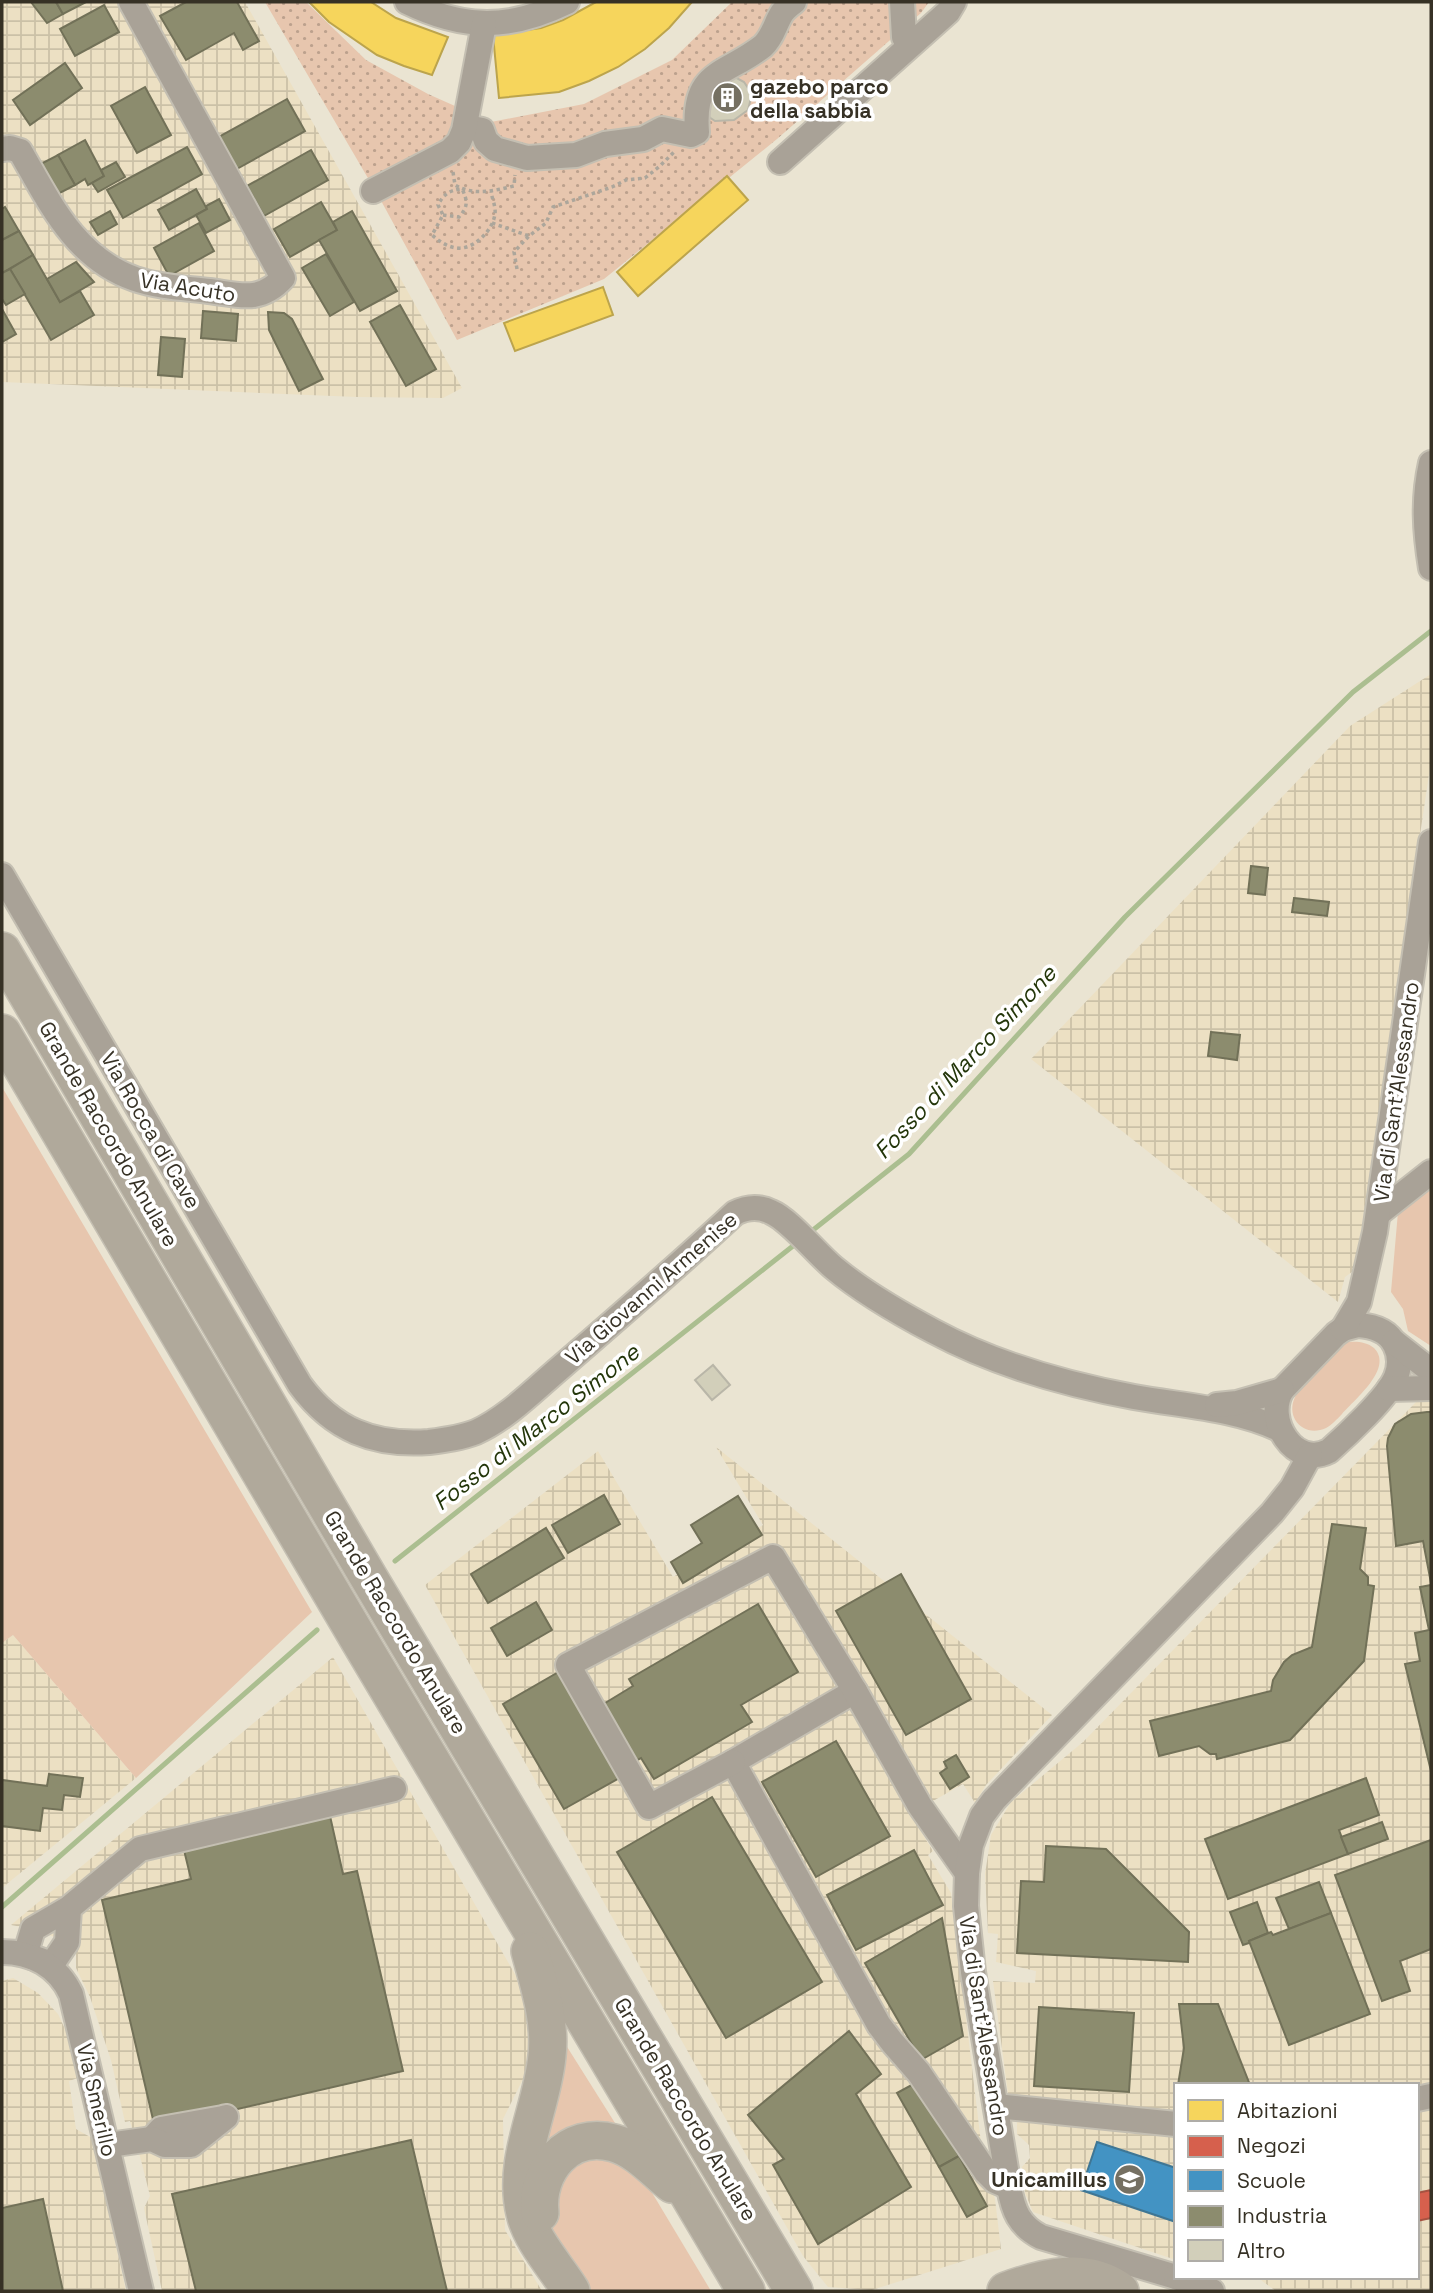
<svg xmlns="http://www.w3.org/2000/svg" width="1433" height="2293" font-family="'Space Grotesk',sans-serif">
<defs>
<pattern id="industrial-grid" width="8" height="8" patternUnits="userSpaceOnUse" patternTransform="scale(1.75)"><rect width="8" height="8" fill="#ece0c3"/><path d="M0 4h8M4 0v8" fill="none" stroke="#cbc1a7"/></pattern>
<pattern id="park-dots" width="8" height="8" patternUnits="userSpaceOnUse" patternTransform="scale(1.75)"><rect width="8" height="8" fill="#e7c6ae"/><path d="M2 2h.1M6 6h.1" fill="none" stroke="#bca18d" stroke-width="1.8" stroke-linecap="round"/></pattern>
</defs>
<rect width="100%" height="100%" fill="#eae4d2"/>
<g fill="url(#industrial-grid)">
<polygon points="2,2 245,2 462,388 443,398 357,397 2,382"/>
<polygon points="1431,674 1431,761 1360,1238 1359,1267 1345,1277 1338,1302 1031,1059 1350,726"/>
<polygon points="1431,1400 1431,2291 1276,2291 1262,2281 1260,2277 1417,2277 1417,2085 1176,2085 1176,2116 1009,2101 993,1981 1035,1983 1036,1971 996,1962 998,1934 988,1933 985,1874 991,1835 1011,1802 1083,1742 1417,1401"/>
<polygon points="716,1447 1052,1715 986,1785 975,1803 963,1784 910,1814 933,1851 928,1855 951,1893 982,2151 995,2199 1001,2249 872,2290 828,2287 803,2256 425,1585 598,1451 673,1577 763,1525"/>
<polygon points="13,1635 136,1778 2,1888 2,1643"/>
<polygon points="333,1657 516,1976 529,2020 529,2053 523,2079 503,2119 505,2230 542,2291 162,2291 144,2208 150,2196 142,2164 130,2121 125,2122 111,2060 90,1997 76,1968 76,1945 33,1929 11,1925"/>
<polygon points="13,1978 38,1993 58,2014 73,2046 78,2078 69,2081 76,2129 92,2138 126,2291 2,2291 2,1981"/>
<polygon points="1017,2121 1176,2137 1176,2260 1033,2212 1025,2193 1022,2167 1030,2158 1029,2145 1017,2134"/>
</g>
<g fill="#e7c6ae">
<polygon points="2,1087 312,1612 136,1778 13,1635 2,1643"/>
<polygon points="1431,1186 1431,1346 1408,1331 1403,1309 1391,1292 1398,1212"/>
<path d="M1348 1342C1357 1341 1367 1342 1374 1348 1394 1368 1355 1399 1342 1414 1337 1419 1332 1425 1326 1428 1304 1438 1285 1418 1295 1397 1300 1385 1337 1350 1348 1342Z"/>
<path d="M564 2042 615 2123C586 2121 562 2126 542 2148Z"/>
<polygon points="581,2155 636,2166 711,2291 586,2291 552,2231 548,2212 556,2175"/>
</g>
<polygon fill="url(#park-dots)" points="265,2 306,2 366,60 428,94 491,122 584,104 672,60 732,2 929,2 921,13 777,139 604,279 457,340 379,197"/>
<g fill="#f6d55c" stroke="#bca44c" stroke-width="2">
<polygon points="309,2 371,2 396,18 448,37 432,75 404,66 377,55 329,22"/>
<polygon points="596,2 692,2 669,28 645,49 618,67 589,81 559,92 499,98 493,35 541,28 563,20"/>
<polygon points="727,176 748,200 638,296 617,272"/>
<polygon points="603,287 613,315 515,351 504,323"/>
</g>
<polygon fill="#d6604d" stroke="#a65241" stroke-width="2" points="1431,2190 1431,2218 1417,2221 1417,2193"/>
<polygon fill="#4393c3" stroke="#3f7694" stroke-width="2" points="1097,2142 1176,2168 1176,2222 1081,2190"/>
<g fill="#8c8c6e" stroke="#727158" stroke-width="2">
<polygon points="31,2 56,2 63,14 47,23"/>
<polygon points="56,2 86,2 63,14"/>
<polygon points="186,2 237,2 259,41 243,50 234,33 186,60 160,16"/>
<polygon points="104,5 119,32 75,56 60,29"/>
<polygon points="65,63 82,88 30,125 13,100"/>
<polygon points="145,87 171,135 137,153 111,106"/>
<polygon points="287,99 305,131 235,170 217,138"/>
<polygon points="85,140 104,176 88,185 85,179 75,185 58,155"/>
<polygon points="187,147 202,174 123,218 107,190"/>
<polygon points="311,150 328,180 264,216 247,186"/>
<polygon points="58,155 75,185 54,196 37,166"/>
<polygon points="116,162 125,177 98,192 92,183 104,176 101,170"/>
<polygon points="196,189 207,209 169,230 158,210"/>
<polygon points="219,199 230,220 206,233 196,215 207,209 206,206"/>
<polygon points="321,202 337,230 290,257 274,229"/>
<polygon points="5,207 19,231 2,240 2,209"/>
<polygon points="110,211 117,224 98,235 90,222"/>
<polygon points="352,211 397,291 360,311 319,240 337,230 333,222"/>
<polygon points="199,223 214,251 169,276 154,248"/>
<polygon points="19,231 33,255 2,273 2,240"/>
<polygon points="326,254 354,302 330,316 302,268"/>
<polygon points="33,255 60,302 80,291 94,315 51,340 10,269"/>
<polygon points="76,262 94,282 60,302 47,279"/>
<polygon points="10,269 25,294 6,305 2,299 2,273"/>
<polygon points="400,305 436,369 406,386 370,322"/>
<polygon points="2,309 16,334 2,342"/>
<polygon points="203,311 238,314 236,341 201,338"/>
<polygon points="268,312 284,313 292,319 323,379 299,391 269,330"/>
<polygon points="161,337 185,339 182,377 158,375"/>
<polygon points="1251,866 1268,868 1265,895 1248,893"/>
<polygon points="1294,898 1329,902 1327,916 1292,912"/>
<polygon points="1211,1032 1240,1035 1237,1060 1208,1056"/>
<polygon points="1427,1412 1431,1412 1431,1583 1423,1541 1396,1546 1387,1446 1388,1438 1395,1424 1411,1414"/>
<polygon points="604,1495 620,1524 568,1553 552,1525"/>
<polygon points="738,1496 762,1535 683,1583 671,1562 702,1543 691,1525"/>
<polygon points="1332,1524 1366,1528 1360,1569 1368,1577 1368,1585 1374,1586 1364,1661 1290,1740 1217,1759 1216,1754 1210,1754 1199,1746 1159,1756 1150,1721 1271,1691 1273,1680 1284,1662 1292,1655 1312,1647"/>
<polygon points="546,1528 564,1558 488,1603 471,1574"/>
<polygon points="901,1574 971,1699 906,1735 836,1611"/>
<polygon points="1431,1585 1431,1771 1405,1664 1420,1661 1415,1633 1429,1630 1420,1587"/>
<polygon points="536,1602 552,1630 507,1656 491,1628"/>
<polygon points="758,1604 798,1672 741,1705 752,1722 654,1779 641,1758 630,1764 597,1708 633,1686 629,1679"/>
<polygon points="562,1670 623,1776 564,1809 503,1704"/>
<polygon points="836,1741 890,1836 816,1877 762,1782"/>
<polygon points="956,1755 969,1777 950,1789 940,1773 947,1768 944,1762"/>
<polygon points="49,1774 83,1778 80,1797 64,1795 62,1810 43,1808 40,1831 2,1826 2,1780 47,1786"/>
<polygon points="1366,1778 1379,1815 1339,1830 1348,1854 1228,1899 1205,1839"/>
<polygon points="712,1797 822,1982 726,2038 617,1852"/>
<polygon points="330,1816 343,1874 357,1871 403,2071 155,2128 102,1900 191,1879 184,1850"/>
<polygon points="1382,1822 1388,1839 1348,1854 1341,1837"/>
<polygon points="1431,1840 1431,1949 1400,1961 1410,1991 1382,2001 1335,1875"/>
<polygon points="1046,1846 1106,1849 1189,1932 1188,1962 1017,1953 1021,1881 1044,1882"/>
<polygon points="914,1850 943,1905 856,1950 827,1895"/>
<polygon points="1319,1882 1331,1913 1289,1929 1276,1898"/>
<polygon points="1257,1902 1268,1933 1249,1941 1249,1943 1243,1945 1230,1912"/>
<polygon points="1331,1913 1370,2014 1289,2045 1249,1941 1271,1932 1273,1935"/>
<polygon points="942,1918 963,2036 921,2060 865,1963"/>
<polygon points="1179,2004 1218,2004 1250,2085 1178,2085 1184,2048"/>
<polygon points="1039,2007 1134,2013 1129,2092 1034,2086"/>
<polygon points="849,2031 881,2074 856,2094 911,2187 818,2244 773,2165 784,2159 748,2115"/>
<polygon points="917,2082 959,2156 939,2167 897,2093"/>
<polygon points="411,2140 447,2291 196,2291 172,2194"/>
<polygon points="959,2156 987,2206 967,2217 939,2167"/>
<polygon points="43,2199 63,2291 2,2291 2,2208"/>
</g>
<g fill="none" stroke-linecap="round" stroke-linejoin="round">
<g stroke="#abbe90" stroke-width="5">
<polyline points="808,1234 909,1154 1125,917 1353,692 1431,631"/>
<polyline points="395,1561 798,1242"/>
<polyline points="2,1907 317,1630"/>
</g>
</g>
<g fill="#d2cfba" stroke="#b9b6a8" stroke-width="2">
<polygon points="733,76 744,82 752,94 748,110 734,120 715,121 703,113 718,78"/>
<polygon points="713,1365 730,1385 712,1400 695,1380"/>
</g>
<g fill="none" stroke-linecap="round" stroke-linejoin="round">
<defs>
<g id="minor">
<path d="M407 2C464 30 510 30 567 2"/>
<polyline points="902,2 904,37"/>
<path d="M472 128 482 130 486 141 495 149 527 158 576 155 605 144 643 139 662 129 691 135 697 132C692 70 725 76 763 46 773 37 775 24 782 13 785 9 790 5 794 2"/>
<path d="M2 149 10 148 20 151C50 203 75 258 135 279 158 287 185 288 209 291 240 295 260 303 283 278L131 2"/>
<polyline points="780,162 948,12 954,2"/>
<polyline points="373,191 450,151 459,142 464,130 484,24"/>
<path d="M1431 463C1423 499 1425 531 1431 568"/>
<path d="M2 875 300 1385C333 1430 374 1446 429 1442 445 1440 461 1438 476 1432 507 1418 534 1390 560 1368 619 1317 678 1266 735 1213 747 1207 759 1206 771 1212 790 1220 816 1253 834 1268 864 1293 899 1313 933 1331 996 1365 1064 1384 1134 1397 1183 1406 1234 1408 1279 1429"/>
<polyline points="1379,1213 1431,1172"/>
<path d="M1358 1325C1373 1326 1388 1330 1395 1345 1400 1355 1400 1367 1396 1377 1388 1397 1346 1436 1329 1451 1294 1469 1264 1419 1282 1390L1336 1334 1343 1329Z"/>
<polyline points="1343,1329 1359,1302 1375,1232 1431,842"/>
<polyline points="1394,1342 1431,1371"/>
<polyline points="1389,1389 1431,1388"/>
<polyline points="1217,1405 1237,1403 1282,1390"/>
<polyline points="855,1691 733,1762 879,2025 892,2042 919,2073 986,2172 995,2181 1009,2187"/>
<polyline points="733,1762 649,1807 568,1665 773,1557 855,1691 920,1806 967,1873"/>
<polyline points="69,1908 67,1942 52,1964 32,1957 27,1949 33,1929 69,1908 140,1849 394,1789"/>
<path d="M2 1952C32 1952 58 1966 71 1994L141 2291"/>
<polyline points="1417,2099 1431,2096"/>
<polyline points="996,2106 1176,2124"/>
<polyline points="152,2139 161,2129 223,2118"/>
<polyline points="108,2145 152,2139 165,2145 191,2145 226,2117"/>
<path d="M1176 2277 1041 2237C1019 2226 1013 2210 1009 2187L973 1972 966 1906 967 1873 971 1845 982 1816 994 1800 1272 1513 1292 1488 1310 1455"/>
<polyline points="1176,2277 1212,2291"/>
</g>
<g id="highway">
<polyline points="2,951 369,1578 794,2291"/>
<polyline points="2,1033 358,1638 746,2291"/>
<path d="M530 1951C539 1985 551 2021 547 2056 542 2109 512 2160 525 2213 531 2240 557 2268 571 2291"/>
<path d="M540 2213C535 2171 568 2130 614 2143 636 2149 655 2170 672 2184"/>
<path d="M1006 2291C1044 2277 1085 2266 1120 2291"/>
</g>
</defs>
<use href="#minor" stroke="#c4bfb2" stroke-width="28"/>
<use href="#highway" stroke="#c4bfb2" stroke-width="40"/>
<g stroke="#aca69b" stroke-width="3.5" stroke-dasharray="3.5 3.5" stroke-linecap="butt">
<path d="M453 172 455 185C474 196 493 191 514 186L515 175"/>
<path d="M443 215 459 217C468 207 468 201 462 189 449 190 443 195 438 205L443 215 432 235C439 241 447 247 457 248 474 250 493 230 495 214 496 207 492 198 491 192"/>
<polyline points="492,223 529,236 546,223 553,207 612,187 626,180 645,178 660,166 675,151"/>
<polyline points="517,269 514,252 529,236"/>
</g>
<use href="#minor" stroke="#a9a297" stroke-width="24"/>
<use href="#highway" stroke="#b0a99b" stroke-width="37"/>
</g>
<defs>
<symbol id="building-disc" viewBox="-11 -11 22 22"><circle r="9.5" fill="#757062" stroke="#fff"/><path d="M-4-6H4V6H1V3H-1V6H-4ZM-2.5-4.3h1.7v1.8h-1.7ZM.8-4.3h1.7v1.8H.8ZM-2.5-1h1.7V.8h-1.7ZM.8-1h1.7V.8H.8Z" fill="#fff"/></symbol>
<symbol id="university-disc" viewBox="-11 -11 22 22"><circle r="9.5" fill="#757062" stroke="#fff"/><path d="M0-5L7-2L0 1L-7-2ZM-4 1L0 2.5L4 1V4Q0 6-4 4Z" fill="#fff"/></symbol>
</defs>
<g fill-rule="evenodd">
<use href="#building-disc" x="710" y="80" width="35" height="35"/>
<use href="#university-disc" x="1112" y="2162" width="35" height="35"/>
</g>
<g text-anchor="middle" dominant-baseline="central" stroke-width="7" stroke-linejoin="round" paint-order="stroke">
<g font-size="21" font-weight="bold" fill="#363125" stroke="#fff" text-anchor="start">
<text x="750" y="86">gazebo parco<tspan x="750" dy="24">della sabbia</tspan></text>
<text x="1107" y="2179" text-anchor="end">Unicamillus</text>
</g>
<g font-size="21" fill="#363125" stroke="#fff">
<text transform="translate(188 287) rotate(9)">Via Acuto</text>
<text transform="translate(1396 1092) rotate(-82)">Via di Sant'Alessandro</text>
<text transform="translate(151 1130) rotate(60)">Via Rocca di Cave</text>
<text transform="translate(109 1134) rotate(60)">Grande Raccordo Anulare</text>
<text transform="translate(651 1288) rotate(-41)">Via Giovanni Armenise</text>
<text transform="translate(396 1622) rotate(59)">Grande Raccordo Anulare</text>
<text transform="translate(984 2026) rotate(81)">Via di Sant'Alessandro</text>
<text transform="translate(97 2100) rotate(77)">Via Smerillo</text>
<text transform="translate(686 2109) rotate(59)">Grande Raccordo Anulare</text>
</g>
<g font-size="23" font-style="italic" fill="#23360a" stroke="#fff">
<text transform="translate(965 1062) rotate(-47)">Fosso di Marco Simone</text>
<text transform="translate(536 1427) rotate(-38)">Fosso di Marco Simone</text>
</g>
</g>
<rect width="1433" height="2293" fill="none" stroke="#363125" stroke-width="7"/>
<rect x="1174" y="2083" width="245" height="196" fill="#ffffff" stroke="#afada8" stroke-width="2"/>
<rect x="1188" y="2100" width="35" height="21" fill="#f6d55c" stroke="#afada8" stroke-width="2"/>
<text x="1237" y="2118" font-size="21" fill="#363125">Abitazioni</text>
<rect x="1188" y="2136" width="35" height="21" fill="#d6604d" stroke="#afada8" stroke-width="2"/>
<text x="1237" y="2153" font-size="21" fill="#363125">Negozi</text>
<rect x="1188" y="2170" width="35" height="21" fill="#4393c3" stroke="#afada8" stroke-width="2"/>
<text x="1237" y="2188" font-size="21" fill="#363125">Scuole</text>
<rect x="1188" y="2206" width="35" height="21" fill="#8c8c6e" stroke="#afada8" stroke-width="2"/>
<text x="1237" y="2223" font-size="21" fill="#363125">Industria</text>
<rect x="1188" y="2240" width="35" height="21" fill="#d2cfba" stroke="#afada8" stroke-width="2"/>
<text x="1237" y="2258" font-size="21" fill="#363125">Altro</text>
</svg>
